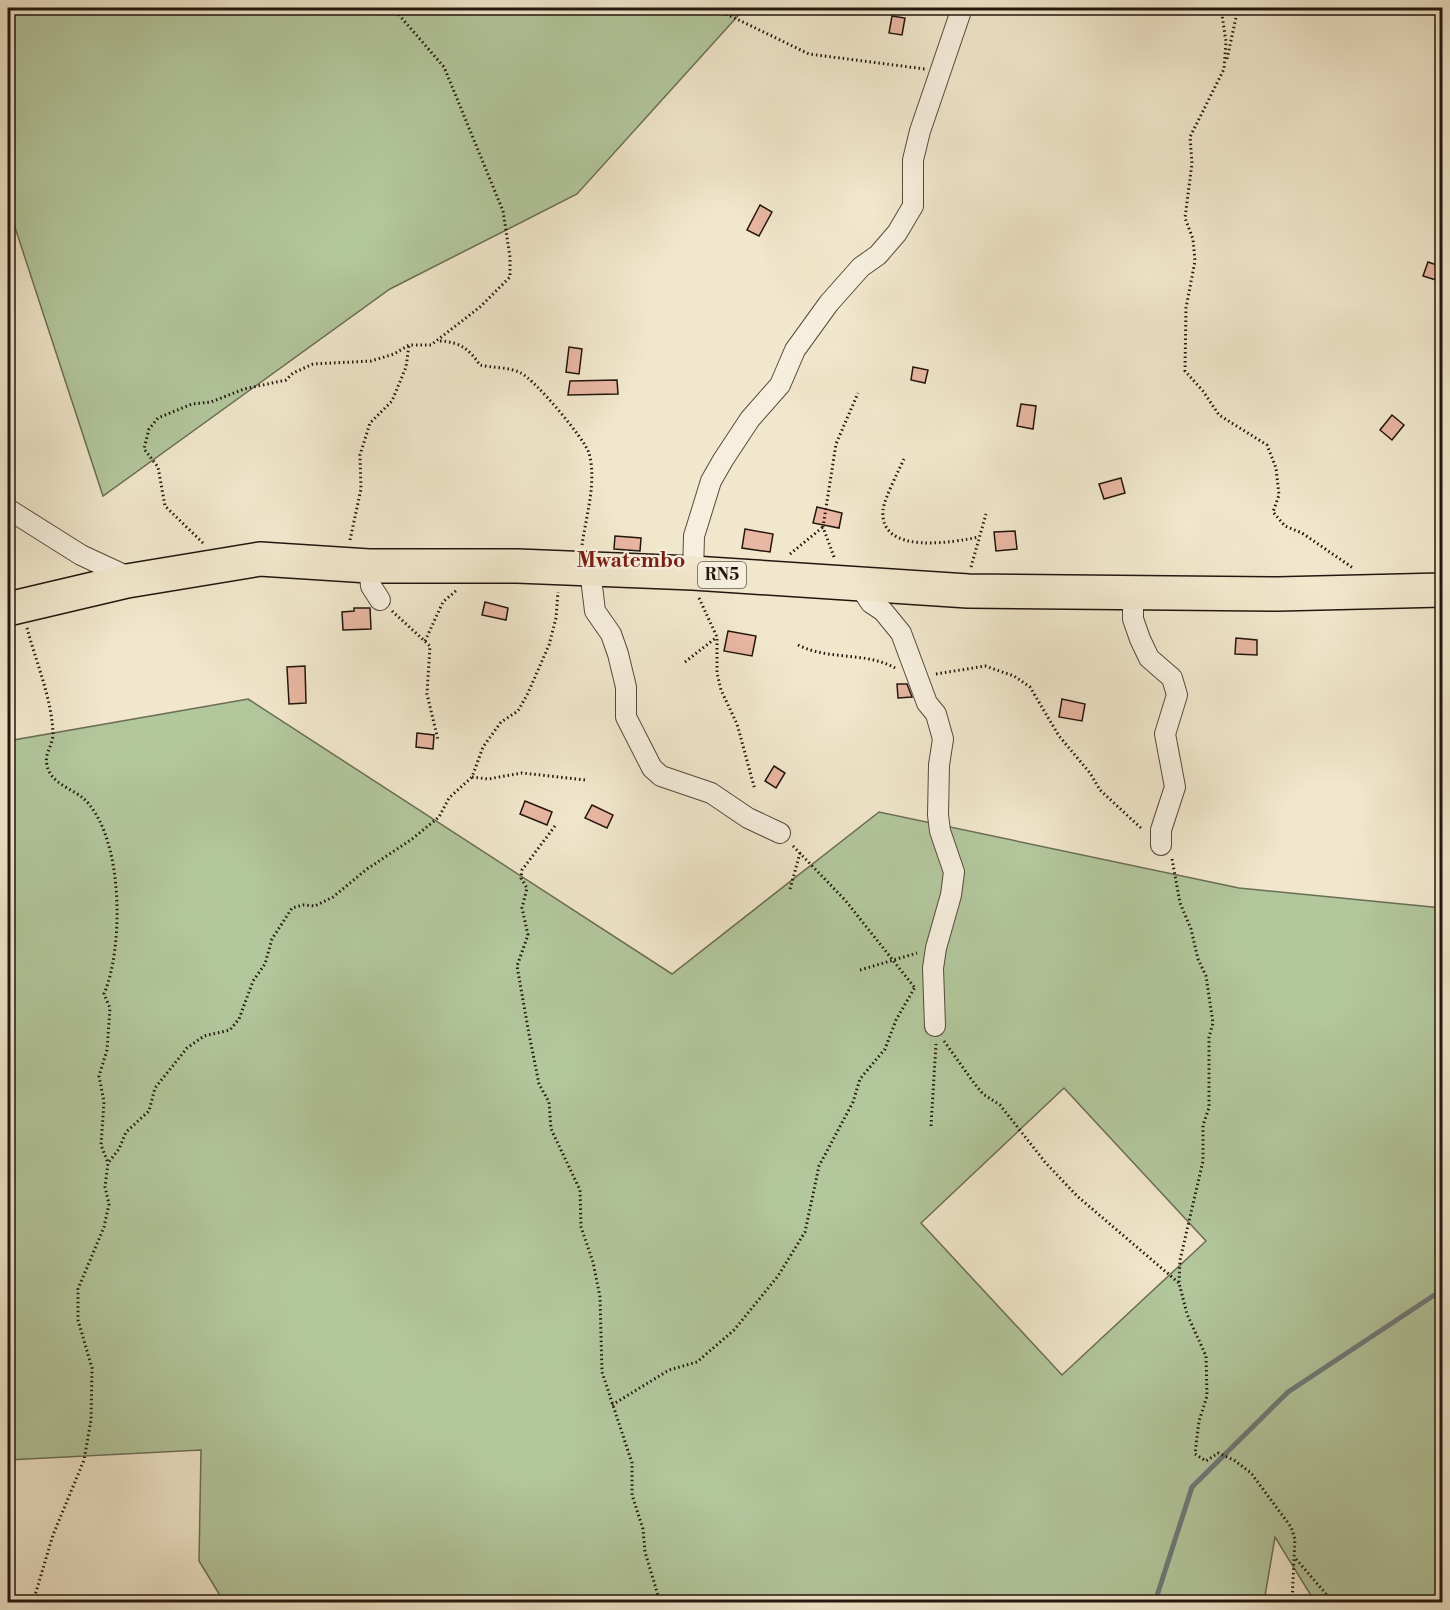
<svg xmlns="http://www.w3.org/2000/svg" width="1450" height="1610" font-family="'Libre Bodoni',serif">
<rect width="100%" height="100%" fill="#f1e7cc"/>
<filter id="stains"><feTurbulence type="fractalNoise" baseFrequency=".00333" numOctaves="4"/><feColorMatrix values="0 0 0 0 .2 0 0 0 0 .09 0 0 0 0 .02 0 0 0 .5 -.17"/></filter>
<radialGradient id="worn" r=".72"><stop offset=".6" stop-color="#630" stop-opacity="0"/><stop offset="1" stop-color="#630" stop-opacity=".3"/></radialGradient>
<g fill="#b3c79d" stroke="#6a6e56" stroke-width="1.5" fill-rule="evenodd">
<polygon points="8,8 745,8 577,194 390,289 103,496 8,206"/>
<path d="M248 699 672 974 879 812 1239 888 1442 908V1602H1315L1275 1537 1264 1602H224L199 1561 201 1450 8 1460V741ZM1064 1088 1206 1241 1062 1375 921 1223Z"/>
</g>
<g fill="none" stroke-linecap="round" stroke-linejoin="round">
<polyline stroke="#6e7a7b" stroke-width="5" points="1155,1602 1192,1487 1288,1392 1442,1290"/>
</g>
<g fill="#e9b7a3" stroke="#22160e" stroke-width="1.5">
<polygon points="892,16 905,18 902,35 889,33"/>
<polygon points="760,205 772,212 759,236 747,230"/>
<polygon points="1428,262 1440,266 1436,280 1423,276"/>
<polygon points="569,347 582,349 579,374 566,372"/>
<polygon points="913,367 928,370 925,383 911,380"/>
<polygon points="617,380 618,394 568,395 570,381"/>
<polygon points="1021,404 1036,406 1033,429 1017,426"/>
<polygon points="1392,415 1404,425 1392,440 1380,430"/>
<polygon points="1121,478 1125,493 1104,499 1099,484"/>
<polygon points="817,507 842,513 839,528 813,523"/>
<polygon points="745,529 773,534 770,552 742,548"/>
<polygon points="1015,531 1017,549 996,551 994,532"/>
<polygon points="615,536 641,538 640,551 614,549"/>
<polygon points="485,602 508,608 506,620 482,615"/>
<polygon points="354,608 370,608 371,629 343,630 342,612 354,611"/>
<polygon points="728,631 756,636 752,656 724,651"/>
<polygon points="1236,638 1257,640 1257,655 1235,654"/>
<polygon points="305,666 306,703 289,704 287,667"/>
<polygon points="897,684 907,684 912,697 898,698"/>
<polygon points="1062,699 1085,704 1082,721 1059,717"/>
<polygon points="417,733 434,735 433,749 416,747"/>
<polygon points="774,766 785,773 776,788 765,781"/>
<polygon points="525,801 552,812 547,825 520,814"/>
<polygon points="592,805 613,815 607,828 585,818"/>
</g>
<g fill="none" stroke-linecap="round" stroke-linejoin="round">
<defs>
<g id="minor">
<polyline points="8,509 81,555 122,574 127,581"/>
<polyline points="369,566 371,586 380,600"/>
<polyline points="590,570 595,611 611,634 618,654 626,687 626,717 652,768 661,776 711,793 748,818 780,833"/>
<polyline points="693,573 694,536 711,481 723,460 750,419 780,385 795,350 829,303 861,267 878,255 897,233 913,206 913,160 920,131 962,8"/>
<polyline points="858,584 871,603 883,611 901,633 927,703 936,714 943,739 939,765 938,815 940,831 954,872 951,895 936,948 933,968 935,1026"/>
<polyline points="1133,591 1133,619 1140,639 1149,658 1172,678 1177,695 1165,734 1175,787 1161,830 1161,845"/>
</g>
<polyline id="trunk" points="8,609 127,581 260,559 369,566 517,566 693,573 968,591 1278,594 1442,590"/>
</defs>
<use href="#minor" stroke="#564a3e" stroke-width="22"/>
<use href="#trunk" stroke="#22160e" stroke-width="36"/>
<g stroke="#22160e" stroke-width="3" stroke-dasharray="1.5 3" stroke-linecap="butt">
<polyline points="714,8 809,54 925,69"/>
<polyline points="1221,8 1226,42 1224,69 1190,137 1192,163 1185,218 1193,239 1195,261 1186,308 1185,371 1203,391 1219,415 1267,445 1276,468 1279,495 1273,512 1285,526 1302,533 1353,568"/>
<polyline points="1227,59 1238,8"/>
<path d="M440 341C460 342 469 349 480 365 492 368 510 367 521 373 535 380 584 438 589 453 597 482 586 516 582 545"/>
<path d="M904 459C899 470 884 499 883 510 879 556 954 542 979 537"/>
<polyline points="350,540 361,489 360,455 370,423 392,401 406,367 409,345"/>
<polyline points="203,543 165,506 158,467 144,449 149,429 158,418 192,404 211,402 244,389 286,380 293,373 313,364 371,361 394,354 409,345 431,345 480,307 510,277 510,257 503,211 444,67 393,8"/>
<polyline points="790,554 823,527"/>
<polyline points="834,557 823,527 836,444 858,393"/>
<polyline points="971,567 986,514"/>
<polyline points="699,598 717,637 717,673 721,690 737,724 755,790"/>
<polyline points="392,611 430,646 427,694 438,740"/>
<path d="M27 628C36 662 52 699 53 734 53 745 44 754 47 765 50 783 71 788 83 798 124 835 124 947 104 994L110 1008 107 1050 99 1076 104 1102 101 1145 108 1163"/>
<polyline points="425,641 443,602 458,589"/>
<path d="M798 645C830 661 864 651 895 668"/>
<polyline points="685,662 717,637"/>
<polyline points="936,674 985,666 1014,676 1030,687 1059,736 1090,773 1100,790 1143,830"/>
<polyline points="472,777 488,779 522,773 585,780"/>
<polyline points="555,826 522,870 521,878 527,888 522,908 528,935 517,966 529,1034 539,1084 549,1102 551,1129 580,1190 581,1227 593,1262 600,1297 602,1372 632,1463 632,1495 643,1529 645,1552 660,1602"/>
<polyline points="793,846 845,900 915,988"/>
<polyline points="1172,859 1180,903 1191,929 1198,959 1206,976 1213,1023 1209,1037 1209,1108 1203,1125 1203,1161 1180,1260 1179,1283 1187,1314 1206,1356 1207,1396 1199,1421 1195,1454 1206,1461 1218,1453 1234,1460 1251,1473 1291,1527 1295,1539 1292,1602"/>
<polyline points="790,889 800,853"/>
<polyline points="860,970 917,953"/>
<polyline points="944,1041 974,1083 983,1094 1000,1105 1045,1162 1077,1196 1179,1283"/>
<polyline points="931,1126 936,1044"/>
<polyline points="612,1405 669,1370 697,1362 734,1330 778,1276 805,1232 819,1166 853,1102 860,1079 885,1049 896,1020 915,987"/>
<polyline points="1296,1559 1333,1602"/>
<polyline points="33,1602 53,1535 84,1460 91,1420 92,1368 78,1320 78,1289 104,1227 109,1204 105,1187 108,1163 119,1149 126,1132 149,1111 155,1088 187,1048 204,1036 230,1030 239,1019 253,981 265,964 272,939 292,908 303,905 315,906 333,897 367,869 412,839 439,817 449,798 472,777 483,747 501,722 518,711 528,693 549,645 556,618 558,592"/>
</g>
<use href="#minor" stroke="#f6efde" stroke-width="20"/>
<use href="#trunk" stroke="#f1e7cc" stroke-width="33"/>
</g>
<g text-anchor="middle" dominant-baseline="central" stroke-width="4.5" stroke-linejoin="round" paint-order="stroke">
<rect fill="#f6efde" stroke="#62574c" stroke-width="1.5" x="698" y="562" width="48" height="26" rx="4.5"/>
<g font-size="16" font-weight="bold" fill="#22160e">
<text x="722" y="575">RN5</text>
</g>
<g font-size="21" font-weight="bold" fill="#7a1f14" stroke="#f6efde">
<text x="631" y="561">Mwatembo</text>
</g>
</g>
<rect width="1450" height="1610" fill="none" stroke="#f1e7cc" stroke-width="30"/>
<rect x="9" y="9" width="1432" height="1592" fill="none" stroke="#22160e" stroke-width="3"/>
<rect x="15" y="15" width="1420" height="1580" fill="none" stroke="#22160e" stroke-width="1.5"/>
<rect width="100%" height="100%" filter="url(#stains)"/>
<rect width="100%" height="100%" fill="url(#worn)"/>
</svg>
